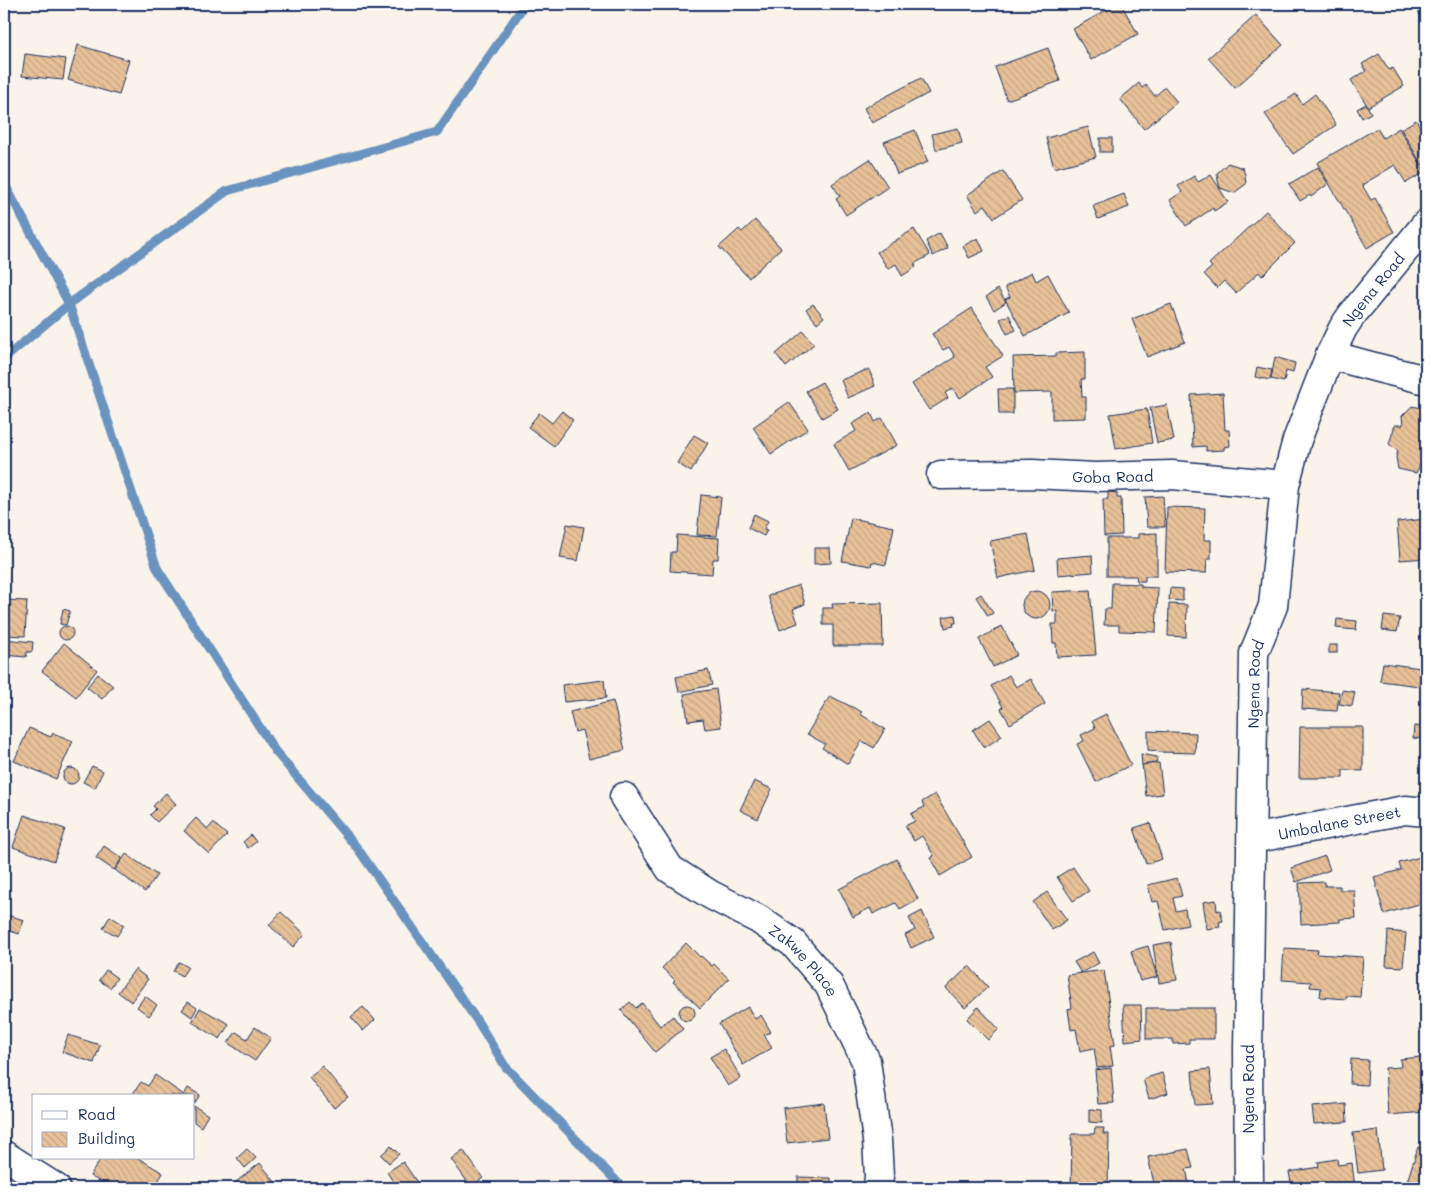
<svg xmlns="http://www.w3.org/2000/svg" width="1430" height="1192" font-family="Mali,sans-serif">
<defs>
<pattern id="building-back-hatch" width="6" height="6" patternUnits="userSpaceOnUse" patternTransform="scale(1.25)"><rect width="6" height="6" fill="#e7c198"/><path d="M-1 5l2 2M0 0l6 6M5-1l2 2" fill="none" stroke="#c6a685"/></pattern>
</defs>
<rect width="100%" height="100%" fill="#faf3ea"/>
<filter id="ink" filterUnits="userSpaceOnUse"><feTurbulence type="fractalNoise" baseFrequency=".02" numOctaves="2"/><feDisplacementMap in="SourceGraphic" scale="10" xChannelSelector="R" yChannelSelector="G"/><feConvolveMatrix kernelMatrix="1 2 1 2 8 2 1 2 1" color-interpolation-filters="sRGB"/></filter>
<g filter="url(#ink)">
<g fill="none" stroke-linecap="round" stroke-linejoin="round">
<g stroke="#6a94bf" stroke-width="9">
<polyline points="4,183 69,304 157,568 275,751 358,849 478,1022 505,1066 623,1188"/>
<polyline points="4,359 69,304 227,191 437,132 525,4"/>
</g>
</g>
<g fill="url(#building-back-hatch)" stroke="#1b2f5e">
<polygon points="1117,4 1121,4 1138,34 1091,60 1073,29"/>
<polygon points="1417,4 1426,4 1426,26 1415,5"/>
<polygon points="1256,15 1283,45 1235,88 1208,58"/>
<polygon points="78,45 129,60 119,95 68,80"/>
<polygon points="1048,48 1060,81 1007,100 995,67"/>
<polygon points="25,54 66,59 63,80 22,76"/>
<polygon points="1379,54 1389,70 1393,68 1404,86 1368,107 1351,80 1366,71 1362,64"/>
<polygon points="921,78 929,93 872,123 864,108"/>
<polygon points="1139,83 1142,88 1146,85 1155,96 1165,87 1177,102 1144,129 1120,99"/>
<polygon points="1296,94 1302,104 1315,94 1336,125 1293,154 1265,114"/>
<polygon points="1366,104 1371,113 1362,118 1357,109"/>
<polygon points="1416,120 1426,137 1426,162 1422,165 1401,129"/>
<polygon points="1088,127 1096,157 1054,168 1046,138"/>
<polygon points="958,128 962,143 936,150 932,134"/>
<polygon points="1377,128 1383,138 1399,128 1425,172 1406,183 1395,165 1362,185 1371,200 1375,198 1394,232 1367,248 1317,163"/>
<polygon points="915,130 928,162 897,174 884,142"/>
<rect x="1100" y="138" width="12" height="14"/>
<polygon points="870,159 888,187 846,215 836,199 840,196 832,184"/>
<polygon points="1228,163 1243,168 1245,175 1246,184 1234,193 1220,188 1218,181 1217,173"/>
<polygon points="1318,167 1328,184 1311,197 1310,195 1300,201 1289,184"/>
<polygon points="1003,171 1022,200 994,218 985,205 977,211 967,195"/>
<polygon points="1211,175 1228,202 1214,211 1213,208 1186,226 1170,200 1182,192 1178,186 1194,176 1198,182"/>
<polygon points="1124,194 1129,207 1098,219 1093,206"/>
<polygon points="1266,211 1295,243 1262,276 1259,272 1236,293 1224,281 1217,288 1204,274 1212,267 1209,264"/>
<polygon points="755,220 781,248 749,278 719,247 739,229 742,232"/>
<polygon points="914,229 930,255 914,264 916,267 902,276 896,264 888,269 877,252"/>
<polygon points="940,233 948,248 933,256 926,241"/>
<polygon points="978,238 984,251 969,258 963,246"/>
<polygon points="1032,272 1036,281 1048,274 1069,313 1025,336 1005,299 1010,297 1005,287"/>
<polygon points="998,289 1006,302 994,310 986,297"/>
<polygon points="813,304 824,317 817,323 806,309"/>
<polygon points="1171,304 1185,342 1147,357 1132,319"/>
<polygon points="972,308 1003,356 985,367 992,377 960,398 953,388 945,393 948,398 929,410 912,384 955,357 949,347 943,350 932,334"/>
<polygon points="1009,315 1016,330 1007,334 1000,319"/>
<polygon points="803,331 814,344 786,367 776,354"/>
<polygon points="1085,352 1085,379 1081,379 1082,397 1086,397 1086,418 1052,419 1052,392 1014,393 1013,357 1056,356 1056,353"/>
<polygon points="1275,357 1295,363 1293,373 1286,371 1284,382 1271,379"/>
<polygon points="1257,367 1272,370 1270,380 1255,377"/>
<polygon points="869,369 875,386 848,398 841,380"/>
<polygon points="822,382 838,409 822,418 806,391"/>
<polygon points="998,389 1013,389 1013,414 999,414"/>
<polygon points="1223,393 1225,430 1229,430 1230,446 1224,447 1224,450 1206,451 1206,446 1193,447 1191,395"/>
<polygon points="789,402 808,429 771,454 753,427"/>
<polygon points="1167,405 1174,440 1157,443 1150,408"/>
<polygon points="1412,406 1426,409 1426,453 1416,473 1398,469 1396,457 1398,451 1389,444 1395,425 1403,425 1402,416"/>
<polygon points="1147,409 1152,443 1116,449 1110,414"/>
<polygon points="562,411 573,420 554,446 528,427 539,413 552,423"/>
<polygon points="871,413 875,422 882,418 897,445 849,471 834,444 856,431 852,424"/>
<polygon points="694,435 708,443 691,472 677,463"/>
<polygon points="1108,492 1117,493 1117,498 1121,498 1122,535 1104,536 1103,499 1108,499"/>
<polygon points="701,495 721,497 717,536 697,535"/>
<polygon points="1163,496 1165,527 1147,527 1145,497"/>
<polygon points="1167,507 1205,508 1204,540 1211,540 1211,559 1207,559 1206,573 1165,572"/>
<polygon points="754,514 768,521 764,529 767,530 764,536 748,528"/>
<polygon points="851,518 894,527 886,565 872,562 871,566 842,561"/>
<polygon points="1426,519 1426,558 1400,560 1397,522"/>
<polygon points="567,524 584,527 578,561 560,558"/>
<polygon points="1157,533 1157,576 1145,576 1145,581 1137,581 1136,576 1107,576 1107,538 1138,538 1138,534"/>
<polygon points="1028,534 1035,570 998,578 990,541"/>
<polygon points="677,535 719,538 718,559 713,559 712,574 670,571 671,552 676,552"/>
<polygon points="814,548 830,548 831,563 814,564"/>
<polygon points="1092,555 1093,572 1058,575 1057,558"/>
<polygon points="1112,583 1141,584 1141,587 1158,588 1156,632 1119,631 1119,625 1104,625 1105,609 1111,609"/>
<polygon points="799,585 805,604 793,609 798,623 780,630 768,596"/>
<polygon points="1170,588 1183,589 1183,601 1169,600"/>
<polygon points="1090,590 1096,655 1057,657 1056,643 1053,643 1052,624 1057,624 1057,611 1053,611 1052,592"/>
<circle cx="1036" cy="605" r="14"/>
<polygon points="981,594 993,613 988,616 976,597"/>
<polygon points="4,600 27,601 25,636 4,635"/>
<polygon points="882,603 883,646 833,646 833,625 823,625 823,608 833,608 832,604"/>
<polygon points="1169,604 1187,605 1186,637 1168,636"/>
<polygon points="63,609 70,611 66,625 60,624"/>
<polygon points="955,615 956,623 953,623 954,626 945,628 943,617"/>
<polygon points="1384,616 1400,618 1397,632 1382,630"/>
<polygon points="1337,619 1357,621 1356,630 1336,628"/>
<circle cx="66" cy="633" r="7"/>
<polygon points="1002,626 1017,655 993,667 979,639"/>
<polygon points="4,639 33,642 32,652 27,652 26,657 4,655"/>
<polygon points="64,643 97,670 76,697 42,671"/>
<rect x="1329" y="645" width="8" height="8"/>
<polygon points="1383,663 1421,668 1419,686 1380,681"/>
<polygon points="708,670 712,685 679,692 676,677"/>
<polygon points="98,674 113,686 102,699 87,687"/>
<polygon points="1009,675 1016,687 1031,679 1045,704 1010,724 1001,709 1003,707 991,686"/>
<polygon points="604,680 606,698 564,702 562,685"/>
<polygon points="716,689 721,727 705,729 703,719 688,721 684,694"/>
<polygon points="1303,689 1339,692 1337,711 1302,709"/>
<polygon points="1342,690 1355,692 1352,706 1339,704"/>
<polygon points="830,696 862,712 860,714 885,729 874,748 862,741 848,764 822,748 825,744 807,734"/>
<polygon points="613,701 625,750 589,759 582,730 575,732 570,712"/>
<polygon points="1106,714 1131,765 1096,782 1077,744 1084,741 1081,735 1095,728 1092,721"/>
<polygon points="990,719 1002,736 984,748 973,730"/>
<polygon points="1414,726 1426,727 1426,739 1413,738"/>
<polygon points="1300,727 1363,727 1363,771 1343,770 1343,778 1299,778"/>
<polygon points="29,728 51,737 53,733 73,741 56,779 14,761"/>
<polygon points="1148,731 1196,733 1195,753 1158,752 1157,751 1148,750"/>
<polygon points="1141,754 1157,757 1156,763 1142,765"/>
<polygon points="1159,763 1163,794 1146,796 1142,765"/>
<polygon points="92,766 103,771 95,788 83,782"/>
<circle cx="71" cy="776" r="8"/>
<polygon points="754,781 772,789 758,819 740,810"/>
<polygon points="166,793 176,804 157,822 150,815 156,809 153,806"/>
<polygon points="935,794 972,857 940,876 930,858 934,856 922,836 914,841 905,826 915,821 911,814 924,807 922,802"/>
<polygon points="24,815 65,829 54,861 13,847"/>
<polygon points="196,818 208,829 213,823 227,835 209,854 184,831"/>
<polygon points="1150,823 1162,859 1146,864 1134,828"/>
<polygon points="251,835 256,842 248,848 243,842"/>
<polygon points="104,846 122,858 114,870 96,858"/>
<polygon points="126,854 157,875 145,892 115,870"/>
<polygon points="1325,856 1330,870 1296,882 1291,868"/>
<polygon points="1420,857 1422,864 1426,862 1426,902 1384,914 1374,877 1401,870 1399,863"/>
<polygon points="897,859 918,899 900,909 896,903 873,914 870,908 853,917 839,889"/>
<polygon points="1073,867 1089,891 1073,901 1057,877"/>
<polygon points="1177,878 1182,896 1173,898 1176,911 1185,909 1188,925 1165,930 1158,901 1152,902 1148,885"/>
<polygon points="1325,882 1325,886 1340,886 1340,890 1354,890 1356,918 1340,919 1340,922 1301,924 1299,883"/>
<polygon points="1047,892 1067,920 1052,930 1033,902"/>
<polygon points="1216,900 1217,911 1220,910 1223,921 1219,922 1220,927 1207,929 1203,902"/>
<polygon points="922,911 934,937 911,948 905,935 915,930 909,918"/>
<polygon points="281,912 305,934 293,947 269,925"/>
<polygon points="4,914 24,920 19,934 4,929"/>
<polygon points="110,916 124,925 117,936 103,928"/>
<polygon points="1388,931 1406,933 1403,967 1386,966"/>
<polygon points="1171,942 1177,980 1159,983 1153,945"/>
<polygon points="686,943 700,957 701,956 712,966 714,964 729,979 700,1008 673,982 675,980 662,968"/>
<polygon points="1148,946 1157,977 1140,981 1131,951"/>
<polygon points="1284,948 1318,950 1317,954 1363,957 1360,997 1346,996 1346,999 1320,997 1321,988 1310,987 1311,982 1282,980"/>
<polygon points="1093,952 1099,963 1081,973 1074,962"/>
<polygon points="179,962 188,967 182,976 173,971"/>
<polygon points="969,966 988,987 965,1008 946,988"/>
<polygon points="135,969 148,979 131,1002 118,992"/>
<polygon points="106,970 117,978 110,988 99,980"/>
<polygon points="1104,970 1115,1045 1110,1046 1113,1066 1097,1068 1094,1048 1080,1051 1076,1029 1071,1030 1068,1009 1072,1008 1067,975"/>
<polygon points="145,996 157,1005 149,1016 137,1007"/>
<polygon points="188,1002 197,1008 192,1017 182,1010"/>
<polygon points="630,1002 636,1008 642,1003 660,1026 673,1016 683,1029 655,1052 621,1010"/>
<circle cx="687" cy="1013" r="8"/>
<polygon points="1123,1005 1141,1005 1142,1039 1125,1041"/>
<polygon points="363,1007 375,1020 363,1031 351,1017"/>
<polygon points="748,1007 755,1019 761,1015 771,1032 764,1035 772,1048 743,1065 719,1024"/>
<polygon points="978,1007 999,1029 988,1040 967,1019"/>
<polygon points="200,1008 229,1024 220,1039 192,1022"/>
<polygon points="1146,1008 1214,1008 1214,1039 1189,1039 1189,1043 1173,1044 1173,1039 1146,1039"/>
<polygon points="255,1027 271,1038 255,1061 228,1043 236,1032 247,1039"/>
<polygon points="68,1035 100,1045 94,1063 62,1052"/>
<polygon points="724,1049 741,1078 728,1086 710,1057"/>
<polygon points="1421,1057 1423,1080 1426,1080 1426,1112 1388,1115 1385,1068 1401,1067 1400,1059"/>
<polygon points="1351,1059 1368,1060 1367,1085 1350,1084"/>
<polygon points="322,1066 348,1097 334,1108 309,1077"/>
<polygon points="1111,1068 1114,1103 1098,1104 1095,1070"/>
<polygon points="1210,1069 1213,1104 1195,1105 1192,1071"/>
<polygon points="1162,1073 1168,1093 1149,1099 1143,1079"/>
<polygon points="155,1075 184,1095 188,1088 200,1095 194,1104 194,1096 132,1095 141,1082 148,1086"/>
<polygon points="824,1103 828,1138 787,1143 783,1108"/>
<polygon points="1346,1104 1347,1122 1314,1124 1312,1107"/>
<polygon points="194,1106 208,1115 201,1127 194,1122"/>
<polygon points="1089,1109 1102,1110 1102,1123 1089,1122"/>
<polygon points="1095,1128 1104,1128 1103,1134 1109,1134 1108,1188 1071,1188 1072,1134 1094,1134"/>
<polygon points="1378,1130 1382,1170 1358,1173 1353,1133"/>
<polygon points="391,1146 399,1154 389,1163 381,1155"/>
<polygon points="1418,1147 1426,1150 1426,1188 1405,1188"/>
<polygon points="247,1149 256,1158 245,1168 237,1158"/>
<polygon points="1188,1149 1193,1168 1186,1169 1190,1188 1155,1188 1148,1157"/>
<polygon points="463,1150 483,1178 471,1187 451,1159"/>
<polygon points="101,1158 138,1158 163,1173 154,1188 111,1188 90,1176"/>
<polygon points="1337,1159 1338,1165 1352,1163 1355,1188 1292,1188 1289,1172 1319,1167 1318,1162"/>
<polygon points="403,1162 421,1188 397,1188 387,1172"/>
<polygon points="260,1163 280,1188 240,1188 236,1182"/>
<polygon points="798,1177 831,1178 831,1188 798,1188"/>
</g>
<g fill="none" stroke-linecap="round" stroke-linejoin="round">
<defs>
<g id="minor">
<polyline points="1330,355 1378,368 1426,380"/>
<path id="s1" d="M941 475 1032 474 1095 477 1172 475 1285 485"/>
<path id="s2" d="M624 797 670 869 711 895 758 919 793 943 829 985 866 1061 877 1140 879 1176 878 1188"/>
<path id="s3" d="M1252 839 1405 810 1426 812"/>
<polyline points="4,1155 56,1188"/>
<path id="s4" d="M1249 1188 1248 1050 1254 653 1273 606 1285 485 1297 440 1330 355 1343 328 1351 316 1426 224"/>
</g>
</defs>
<use href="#minor" stroke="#1b2f5e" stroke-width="31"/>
<use href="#minor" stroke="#fff" stroke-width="28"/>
</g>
</g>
<g text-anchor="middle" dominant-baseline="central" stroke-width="4" stroke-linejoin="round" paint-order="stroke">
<g font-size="15" fill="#1b2f5e" stroke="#fff">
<text stroke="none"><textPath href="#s4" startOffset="924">Ngena Road</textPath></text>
<text stroke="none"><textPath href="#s1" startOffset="172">Goba Road</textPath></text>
<text stroke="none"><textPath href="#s4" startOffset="504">Ngena Road</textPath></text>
<text stroke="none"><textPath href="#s3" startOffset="89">Umbalane Street</textPath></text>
<text stroke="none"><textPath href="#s2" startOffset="249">Zakwe Place</textPath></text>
<text transform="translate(1248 1089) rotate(-90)">Ngena Road</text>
</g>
</g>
<rect width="1430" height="1192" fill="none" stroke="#fff" stroke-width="20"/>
<rect x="10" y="10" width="1410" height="1172" fill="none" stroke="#1b2f5e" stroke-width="2" filter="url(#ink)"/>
<rect x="32" y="1094" width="162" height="65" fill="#ffffff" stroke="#a4acbf"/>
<rect x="42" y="1111" width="25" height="8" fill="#ffffff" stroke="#a4acbf"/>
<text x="78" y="1120" font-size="15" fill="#1b2f5e">Road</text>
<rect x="42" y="1132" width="25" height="15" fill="url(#building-back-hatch)" stroke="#a4acbf"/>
<text x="78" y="1144" font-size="15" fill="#1b2f5e">Building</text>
</svg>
